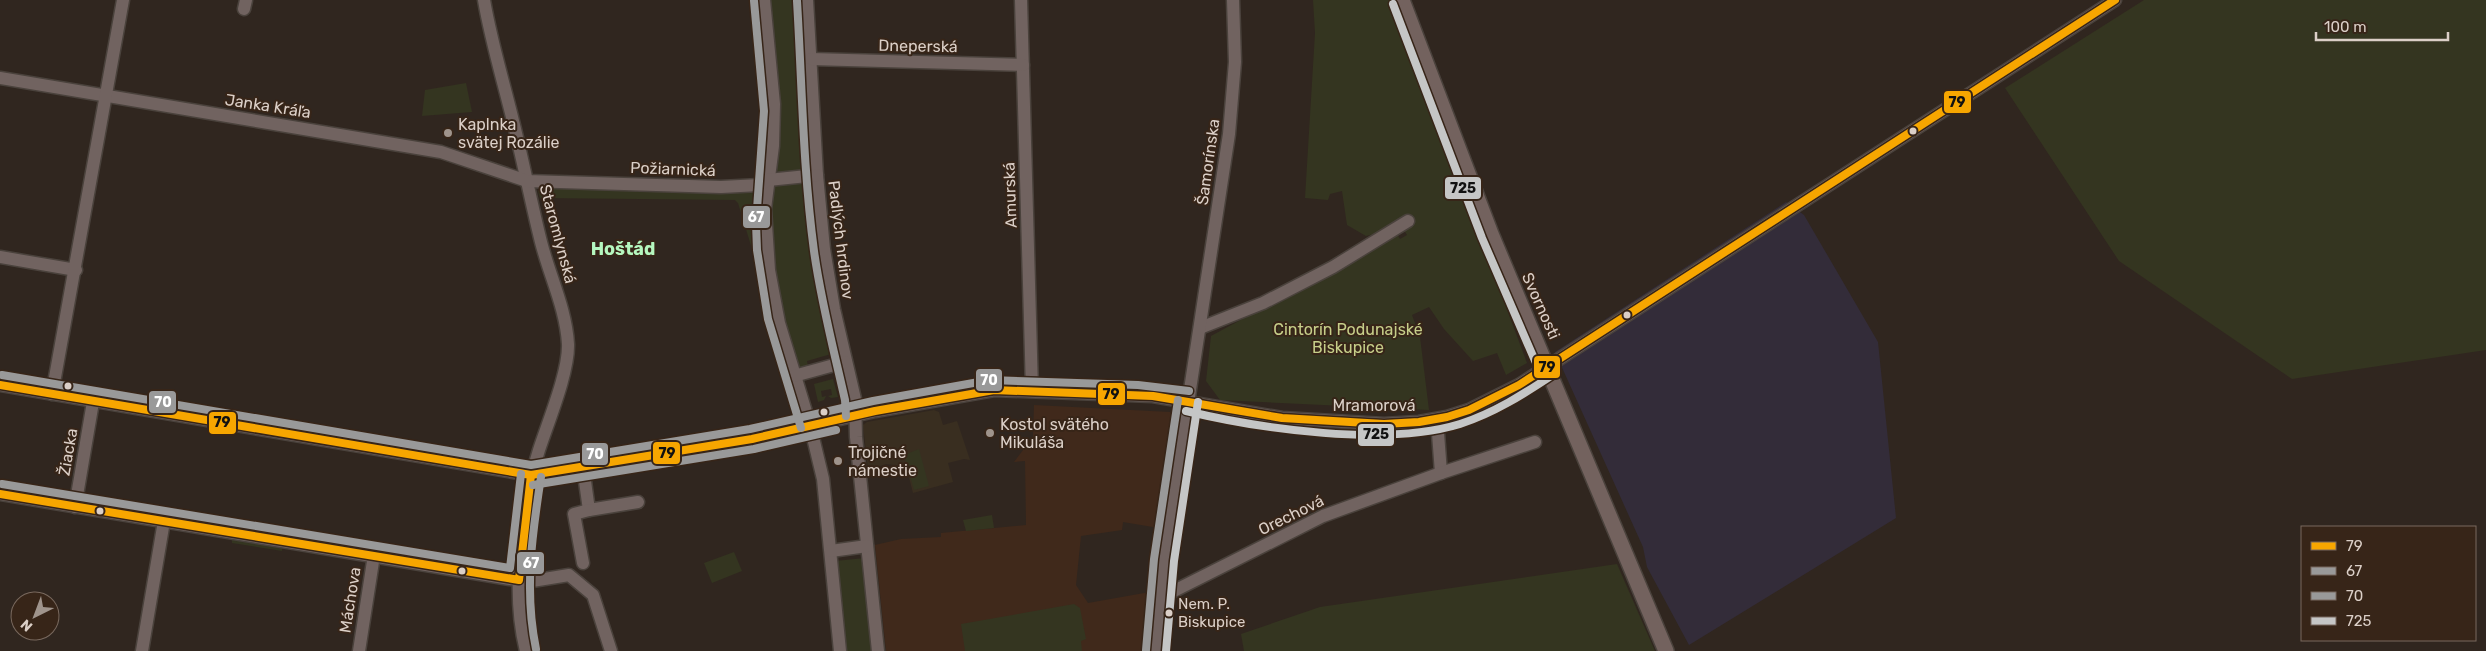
<svg xmlns="http://www.w3.org/2000/svg" width="2486" height="651" font-family="Rubik,sans-serif">
<rect width="100%" height="100%" fill="#30261f"/>
<polygon fill="#332c39" points="1786,202 1804,215 1878,342 1896,518 1689,645 1647,567 1643,547 1555,352"/>
<polygon fill="#40291b" points="1034,405 1170,412 1174,416 1159,528 1123,522 1122,530 1081,536 1076,585 1088,603 1150,592 1146,651 886,651 875,545 901,539 941,537 941,533 1026,525 1025,461 1014,462 1033,437"/>
<polygon fill="#392e20" points="934,410 939,412 943,425 957,421 970,460 964,459 948,463 953,482 913,493 906,466 886,464 868,470 863,425 867,422"/>
<g fill="#343520">
<polygon points="769,0 802,0 811,169 779,173 776,169"/>
<polygon points="1313,0 1391,0 1527,363 1506,375 1497,353 1473,361 1444,329 1429,307 1412,315 1420,337 1429,410 1220,400 1206,381 1211,336 1389,240 1389,238 1397,234 1400,239 1407,235 1404,230 1412,225 1366,236 1347,225 1342,191 1330,194 1328,200 1305,198 1315,33"/>
<polygon points="2144,0 2486,0 2486,350 2292,379 2119,261 2005,88"/>
<polygon points="466,83 472,112 422,116 425,90"/>
<polygon points="798,182 812,184 839,355 833,361 831,354 807,361 808,367 800,368 779,304 770,218 774,186"/>
<polygon points="544,187 757,191 761,197 760,232 762,264 756,262 738,203 735,200 540,198 538,191"/>
<polygon points="833,379 838,397 831,398 828,396 832,395 831,389 821,391 822,397 826,396 824,400 818,402 814,384"/>
<polygon points="919,449 929,486 914,490 904,455"/>
<polygon points="992,515 994,528 966,531 963,520"/>
<polygon points="232,539 282,546 282,551 232,543"/>
<polygon points="734,552 742,571 712,583 704,563"/>
<polygon points="865,558 873,651 843,651 835,561"/>
<polygon points="1617,564 1655,651 1244,651 1241,634 1320,607"/>
<polygon points="1074,604 1080,608 1086,639 1081,641 1082,651 965,651 961,624"/>
</g>
<g fill="none" stroke-linecap="round" stroke-linejoin="round">
<defs>
<g id="minor">
<path d="M484 0C491 41 503 80 513 121 523 161 531 202 541 242 550 277 566 309 568 344 569 372 548 422 539 450 521 506 511 594 526 651"/>
<polyline points="764,0 774,104 773,146 765,209 769,270 779,323 810,425 823,479 840,651"/>
<polyline points="807,0 817,175 824,249 834,309 855,399 856,437 878,651"/>
<polyline points="1021,0 1032,390"/>
<polyline points="244,9 246,0"/>
<polyline points="811,59 1023,65"/>
<polyline points="0,78 441,152 527,181 721,187 760,185 768,180 817,175"/>
<polyline points="0,257 76,270"/>
<polyline points="1200,328 1263,303 1333,267 1408,221"/>
<polyline points="794,376 845,362"/>
<polyline points="0,385 531,475 752,439 875,411 994,390 1153,396 1282,418 1384,424 1419,422 1447,417 1469,410 1519,385 2115,0"/>
<polyline points="52,394 123,0"/>
<polyline points="1437,420 1441,473"/>
<polyline points="583,467 589,510 638,502"/>
<polyline points="0,494 510,579 532,581 569,575 593,595 611,651"/>
<polyline points="75,507 93,402"/>
<polyline points="831,551 867,546"/>
<polyline points="583,563 574,514 589,510"/>
<polyline points="1160,598 1323,516 1441,473 1535,442"/>
<polyline points="142,651 164,521"/>
<polyline points="359,651 374,555"/>
<polyline points="1156,651 1164,560 1229,134 1235,62 1233,0"/>
</g>
<polyline id="major" points="1402,0 1491,234 1666,651"/>
</defs>
<use href="#minor" stroke="#4a423c" stroke-width="15"/>
<use href="#major" stroke="#4a423c" stroke-width="18"/>
<use href="#minor" stroke="#716360" stroke-width="12"/>
<use href="#major" stroke="#73625e" stroke-width="15"/>
<defs>
<g id="bus-1">
<polyline points="0,385 531,475 752,439 875,411 994,390 1153,396 1282,418 1384,424 1419,422 1447,417 1469,410 1519,385 2115,0"/>
<polyline points="0,494 519,580 531,475"/>
</g>
<g id="bus-2">
<polyline points="754,1 764,111 756,223 757,250 768,319 801,428"/>
<path d="M797 1C802 84 803 169 814 251 821 302 834 351 845 400L846 416"/>
<polyline points="533,485 754,449 836,430"/>
<path d="M536 649C524 591 532 535 541 477"/>
</g>
<g id="bus-3">
<polyline points="2,375 531,465 750,429 873,401 990,380 1138,385 1189,391"/>
<polyline points="2,484 510,568 521,474"/>
<polyline points="1146,650 1154,559 1178,400"/>
</g>
<g id="bus-4">
<polyline points="1393,4 1482,238 1539,370"/>
<path d="M1186 411C1261 429 1385 447 1460 424 1494 413 1524 394 1554 374"/>
<polyline points="1166,651 1174,561 1198,402"/>
</g>
</defs>
<use href="#bus-1" stroke="#372518" stroke-width="11"/>
<use href="#bus-2" stroke="#372518" stroke-width="11"/>
<use href="#bus-3" stroke="#372518" stroke-width="11"/>
<use href="#bus-4" stroke="#372518" stroke-width="11"/>
<use href="#bus-1" stroke="#f7a600" stroke-width="8"/>
<use href="#bus-2" stroke="#999" stroke-width="8"/>
<use href="#bus-3" stroke="#999" stroke-width="8"/>
<use href="#bus-4" stroke="#c5c6c6" stroke-width="8"/>
</g>
<g fill="#dbcfc7" stroke="#372518" stroke-width="2">
<circle cx="1913" cy="131" r="4.5"/>
<circle cx="1627" cy="315" r="4.5"/>
<circle cx="68" cy="386" r="4.5"/>
<circle cx="824" cy="412" r="4.5"/>
<circle cx="100" cy="511" r="4.5"/>
<circle cx="462" cy="571" r="4.5"/>
<circle cx="1169" cy="613" r="4.5"/>
</g>
<g fill="#9f948c" stroke="#372518" stroke-width="2">
<circle cx="448" cy="133" r="5"/>
<circle cx="990" cy="433" r="5"/>
<circle cx="838" cy="461" r="5"/>
</g>
<g text-anchor="middle" dominant-baseline="central" stroke-width="4" stroke-linejoin="round" paint-order="stroke">
<g font-size="15" fill="#dbcfc7" stroke="#372518" text-anchor="start">
<text x="1178" y="604">Nem. P.<tspan x="1178" dy="18">Biskupice</tspan></text>
</g>
<g font-size="16" fill="#dbcfc7" stroke="#372518">
<text transform="translate(918 46) rotate(1)">Dneperská</text>
<text transform="translate(268 106) rotate(9)">Janka Kráľa</text>
<text transform="translate(1208 162) rotate(-82)">Šamorínska</text>
<text transform="translate(673 169) rotate(2)">Požiarnická</text>
<text transform="translate(1010 195) rotate(-92)">Amurská</text>
<text transform="translate(558 234) rotate(75)">Staromlynská</text>
<text transform="translate(841 240) rotate(83)">Padlých hrdinov</text>
<text transform="translate(1541 306) rotate(66)">Svornosti</text>
<text x="1374" y="405">Mramorová</text>
<text transform="translate(68 452) rotate(-80)">Žiacka</text>
<text transform="translate(1291 515) rotate(-26)">Orechová</text>
<text transform="translate(350 600) rotate(-81)">Máchova</text>
</g>
<g font-size="16" fill="#dbcfc7" stroke="#372518" text-anchor="start">
<text x="458" y="124">Kaplnka<tspan x="458" dy="18">svätej Rozálie</tspan></text>
<text x="1000" y="424">Kostol svätého<tspan x="1000" dy="18">Mikuláša</tspan></text>
<text x="848" y="452">Trojičné<tspan x="848" dy="18">námestie</tspan></text>
</g>
<g font-size="16" fill="#c6ce89" stroke="#372518">
<text x="1348" y="329">Cintorín Podunajské<tspan x="1348" dy="18">Biskupice</tspan></text>
</g>
<g font-size="18" font-weight="bold" fill="#b5f7bf" stroke="#372518">
<text x="623" y="249">Hoštád</text>
</g>
</g>
<g stroke="#372518" stroke-width="2">
<rect x="1943" y="90" width="29" height="24" rx="5" fill="#f7a600"/>
<rect x="1444" y="176" width="38" height="24" rx="5" fill="#c5c6c6"/>
<rect x="742" y="205" width="29" height="24" rx="5" fill="#999"/>
<rect x="1533" y="355" width="28" height="24" rx="5" fill="#f7a600"/>
<rect x="975" y="368" width="28" height="24" rx="5" fill="#999"/>
<rect x="1097" y="382" width="29" height="24" rx="5" fill="#f7a600"/>
<rect x="148" y="390" width="29" height="24" rx="5" fill="#999"/>
<rect x="208" y="411" width="29" height="24" rx="5" fill="#f7a600"/>
<rect x="1357" y="423" width="38" height="24" rx="5" fill="#c5c6c6"/>
<rect x="652" y="441" width="29" height="24" rx="5" fill="#f7a600"/>
<rect x="581" y="442" width="28" height="24" rx="5" fill="#999"/>
<rect x="516" y="551" width="29" height="24" rx="5" fill="#999"/>
</g>
<g font-size="14" text-anchor="middle" font-weight="bold" fill="#fff">
<text x="756" y="222">67</text>
<text x="989" y="385">70</text>
<text x="163" y="407">70</text>
<text x="595" y="459">70</text>
<text x="531" y="568">67</text>
</g>
<g font-size="14" text-anchor="middle" font-weight="bold" fill="#111">
<text x="1957" y="107">79</text>
<text x="1463" y="193">725</text>
<text x="1547" y="372">79</text>
<text x="1111" y="399">79</text>
<text x="222" y="427">79</text>
<text x="1376" y="439">725</text>
<text x="667" y="458">79</text>
</g>
<rect x="2301" y="526" width="175" height="115" fill="#372518" stroke="#79695e"/>
<rect x="2311" y="542" width="25" height="8" fill="#f7a600" stroke="#79695e"/>
<text x="2346" y="551" font-size="15" fill="#dbcfc7">79</text>
<rect x="2311" y="567" width="25" height="8" fill="#999999" stroke="#79695e"/>
<text x="2346" y="576" font-size="15" fill="#dbcfc7">67</text>
<rect x="2311" y="592" width="25" height="8" fill="#999999" stroke="#79695e"/>
<text x="2346" y="601" font-size="15" fill="#dbcfc7">70</text>
<rect x="2311" y="617" width="25" height="8" fill="#c5c6c6" stroke="#79695e"/>
<text x="2346" y="626" font-size="15" fill="#dbcfc7">725</text>
<g transform="translate(35 616) rotate(222)"><circle r="24" fill="#372518" stroke="#79695e"/>
<path d="M0-4L9 19L0 12L-9 19Z" fill="#9f948c"/>
<text y="-8" font-size="14" font-weight="bold" text-anchor="middle" fill="#dbcfc7">N</text>
</g>
<path d="M2316 32v8h132v-8" fill="none" stroke="#dbcfc7" stroke-width="2.5"/>
<text x="2324" y="32" font-size="15" fill="#dbcfc7" stroke="#372518" stroke-width="4" paint-order="stroke">100 m</text>
</svg>
